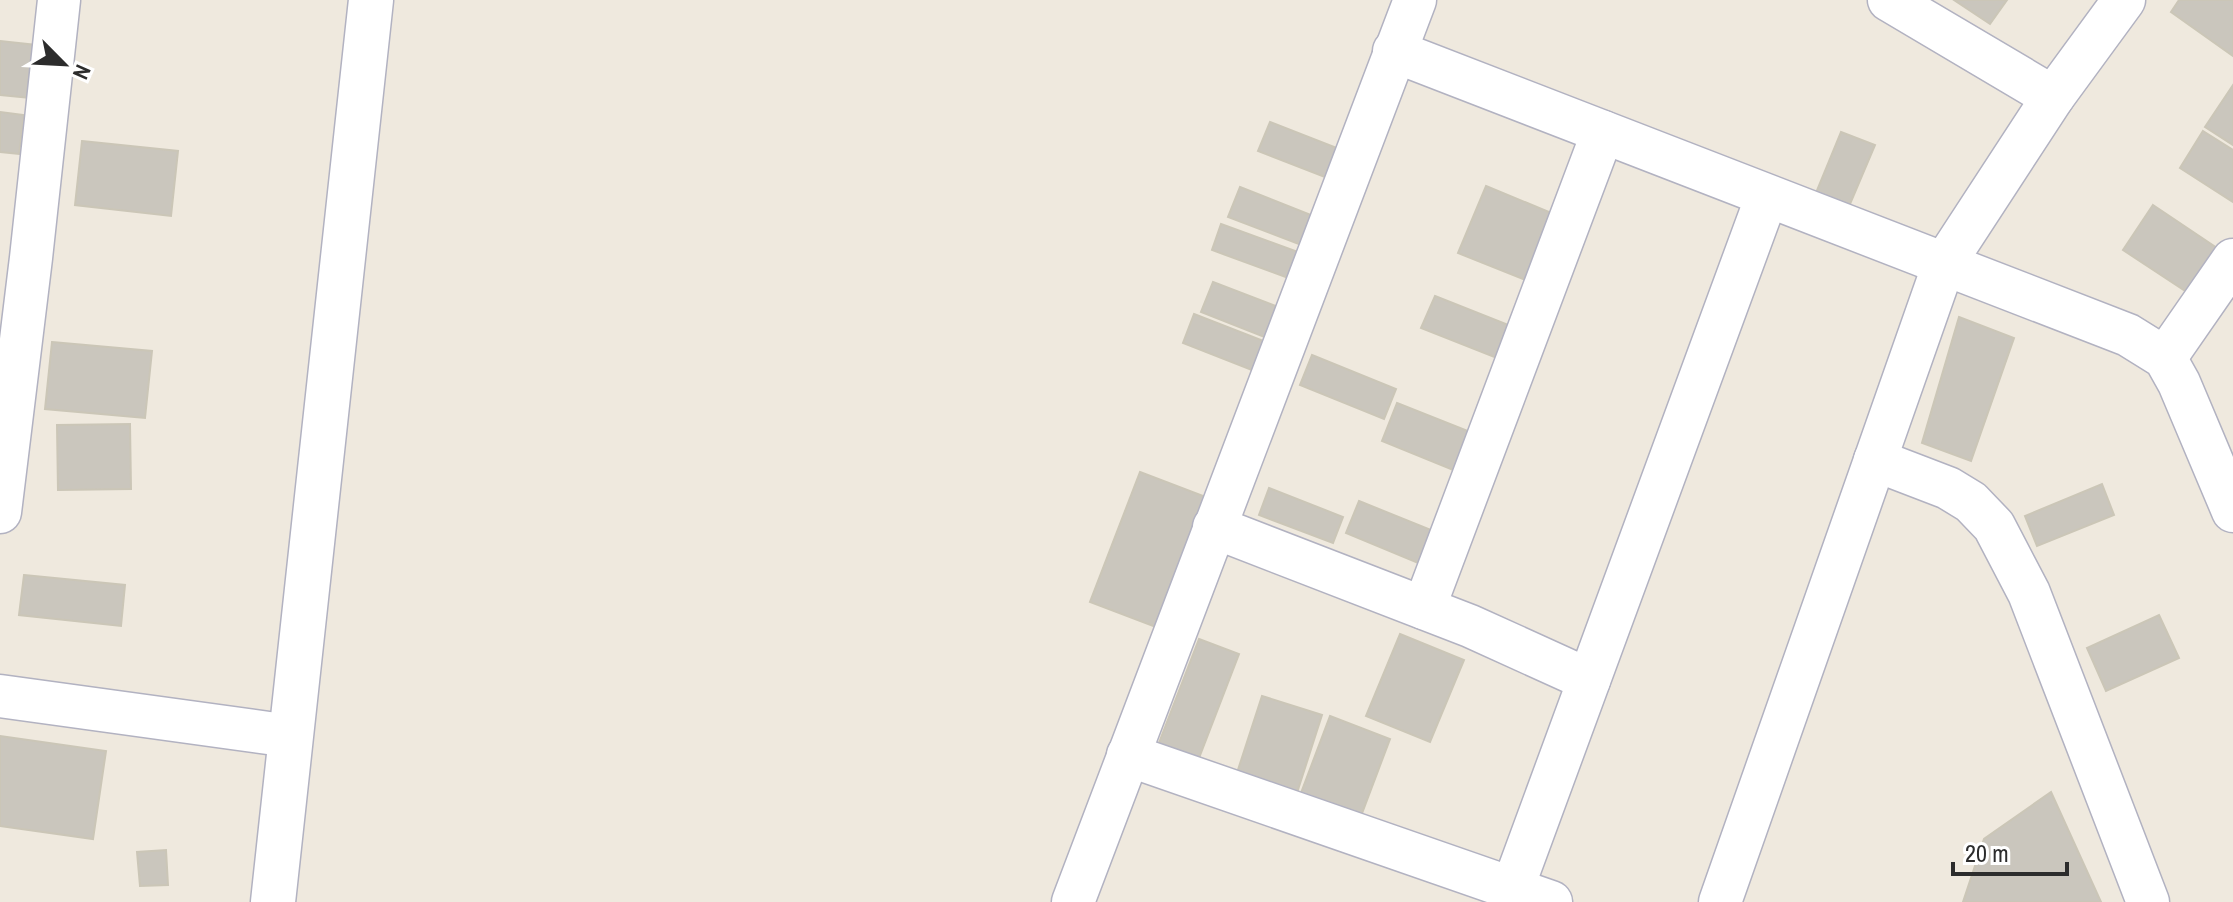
<svg xmlns="http://www.w3.org/2000/svg" width="2233" height="902" font-family="'Archivo Narrow',sans-serif">
<rect width="100%" height="100%" fill="#efe9de"/>
<g fill="#cac6bd" stroke="#cbc6b7" stroke-width="2">
<polygon points="1954,0 2007,0 1990,24"/>
<polygon points="2179,0 2233,0 2233,56 2171,12"/>
<polygon points="0,41 36,45 30,98 0,95"/>
<polygon points="2233,85 2233,145 2205,127"/>
<polygon points="0,112 24,115 19,154 0,152"/>
<polygon points="1270,122 1342,150 1330,179 1258,151"/>
<polygon points="2203,131 2233,150 2233,202 2180,168"/>
<polygon points="1841,132 1875,145 1842,223 1809,210"/>
<polygon points="82,141 178,151 171,216 75,205"/>
<polygon points="1486,186 1561,217 1533,283 1458,253"/>
<polygon points="1240,187 1316,217 1304,246 1228,217"/>
<polygon points="2153,205 2220,250 2190,294 2123,250"/>
<polygon points="1221,224 1301,253 1291,279 1212,250"/>
<polygon points="1213,282 1289,311 1277,342 1201,312"/>
<polygon points="1435,296 1516,328 1502,360 1421,328"/>
<polygon points="1194,314 1274,345 1262,374 1183,343"/>
<polygon points="1959,317 2014,338 1971,461 1922,443"/>
<polygon points="52,342 152,351 145,418 45,409"/>
<polygon points="1312,355 1396,389 1384,419 1300,385"/>
<polygon points="1397,403 1478,435 1463,474 1382,441"/>
<polygon points="130,424 131,489 58,490 57,425"/>
<polygon points="1140,472 1219,502 1169,632 1090,602"/>
<polygon points="2102,484 2114,515 2037,546 2025,516"/>
<polygon points="1269,488 1343,517 1333,543 1259,515"/>
<polygon points="1359,501 1436,532 1423,565 1346,533"/>
<polygon points="24,575 125,585 121,626 19,615"/>
<polygon points="2159,615 2179,658 2106,691 2087,648"/>
<polygon points="1400,634 1464,660 1430,742 1366,716"/>
<polygon points="1199,639 1239,654 1194,771 1154,756"/>
<polygon points="1262,696 1322,715 1295,799 1235,779"/>
<polygon points="1330,716 1390,739 1358,824 1298,801"/>
<polygon points="0,736 106,751 93,839 0,826"/>
<polygon points="2051,792 2101,902 1963,902 1984,839"/>
<polygon points="166,850 168,885 140,886 137,852"/>
</g>
<g fill="none" stroke-linecap="round" stroke-linejoin="round">
<defs>
<g id="street">
<polyline points="1889,0 2053,97"/>
<polyline points="1394,51 2128,335 2165,358 2179,383 2233,511"/>
<polyline points="2165,358 2233,260"/>
<polyline points="1875,460 1948,488 1971,502 1994,526 2029,593 2148,902"/>
<polyline points="0,512 31,258 59,0"/>
<polyline points="1214,527 1470,626 1589,680"/>
<polyline points="1424,608 1603,132"/>
<polyline points="0,696 290,736"/>
<polyline points="1128,755 1551,902"/>
<polyline points="1513,887 1767,196"/>
<polyline points="1073,902 1415,0"/>
<polyline points="1720,902 1944,264 2053,97 2124,0"/>
</g>
<polyline id="secondary" points="273,902 371,0"/>
</defs>
<use href="#street" stroke="#b2b2c1" stroke-width="45"/>
<use href="#secondary" stroke="#b2b2c1" stroke-width="47"/>
<use href="#street" stroke="#fff" stroke-width="42"/>
<use href="#secondary" stroke="#fff" stroke-width="44"/>
</g>
<g transform="translate(64 64) rotate(114)" stroke="#ffffff" stroke-width="6" paint-order="stroke">
<path d="M0-6L14 30L0 20L-14 30Z" fill="#2c2c2c"/>
<text y="-12" font-size="22" font-weight="bold" text-anchor="middle" fill="#2c2c2c">N</text>
</g>
<path d="M1953 862v12h114v-12" fill="none" stroke="#2c2c2c" stroke-width="4"/>
<text x="1965" y="862" font-size="24" fill="#2c2c2c" stroke="#ffffff" stroke-width="6" paint-order="stroke">20 m</text>
</svg>
